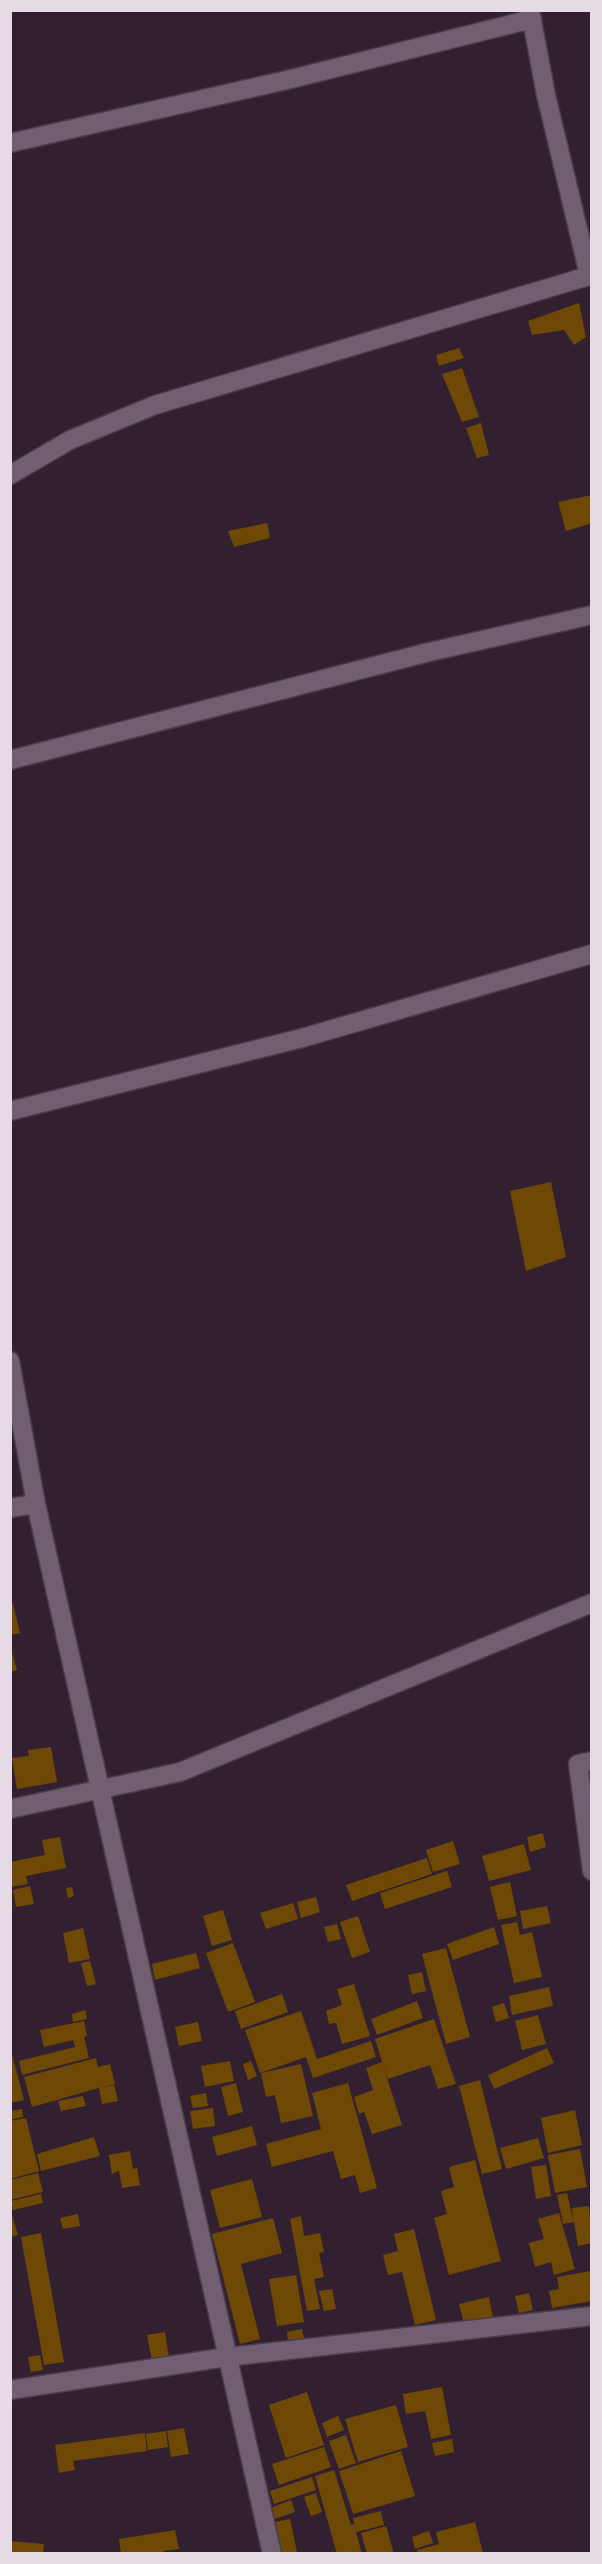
<svg xmlns="http://www.w3.org/2000/svg" width="602" height="2564" font-family="Arial,sans-serif">
<rect width="100%" height="100%" fill="#322031"/>
<g fill="#6e4805">
<polygon points="579,303 586,337 574,345 564,330 532,335 528,321"/>
<polygon points="459,348 464,358 439,366 436,355"/>
<polygon points="462,368 479,417 462,422 442,374"/>
<polygon points="481,423 489,455 477,458 466,428"/>
<polygon points="592,495 592,523 566,531 558,502"/>
<polygon points="267,523 270,538 234,547 228,531"/>
<polygon points="551,1182 566,1257 526,1271 510,1191"/>
<polygon points="13,1604 20,1633 10,1635 10,1605"/>
<polygon points="10,1646 17,1670 10,1672"/>
<polygon points="51,1747 57,1782 17,1789 12,1758 29,1756 28,1750"/>
<polygon points="543,1833 546,1847 530,1852 527,1837"/>
<polygon points="60,1837 66,1868 26,1876 28,1884 11,1887 10,1862 45,1855 42,1840"/>
<polygon points="453,1841 460,1864 433,1872 426,1850"/>
<polygon points="524,1844 531,1870 489,1881 482,1856"/>
<polygon points="427,1858 432,1874 352,1901 346,1885"/>
<polygon points="447,1871 452,1887 385,1909 380,1893"/>
<polygon points="510,1882 517,1916 498,1920 490,1887"/>
<polygon points="30,1886 34,1904 16,1907 13,1890"/>
<polygon points="72,1887 74,1896 68,1898 66,1888"/>
<polygon points="316,1897 320,1912 301,1918 297,1902"/>
<polygon points="293,1903 298,1919 266,1929 260,1913"/>
<polygon points="547,1906 551,1923 523,1929 520,1911"/>
<polygon points="223,1910 232,1940 212,1946 203,1916"/>
<polygon points="358,1916 370,1952 352,1958 340,1922"/>
<polygon points="517,1922 520,1935 532,1932 542,1977 514,1983 501,1925"/>
<polygon points="337,1924 341,1939 328,1942 324,1927"/>
<polygon points="494,1927 499,1944 453,1960 447,1944"/>
<polygon points="83,1928 90,1959 69,1963 63,1933"/>
<polygon points="233,1943 255,2002 228,2012 206,1953"/>
<polygon points="446,1948 470,2037 446,2044 422,1954"/>
<polygon points="196,1953 200,1968 155,1980 152,1964"/>
<polygon points="90,1961 96,1984 87,1986 81,1963"/>
<polygon points="422,1972 426,1991 412,1994 408,1975"/>
<polygon points="354,1984 370,2036 342,2044 336,2023 329,2024 326,2011 342,2005 337,1989"/>
<polygon points="549,1987 553,2006 512,2015 509,1996"/>
<polygon points="282,1994 288,2012 241,2029 235,2011"/>
<polygon points="417,2001 423,2018 377,2035 371,2019"/>
<polygon points="504,2003 509,2018 496,2022 492,2007"/>
<polygon points="85,2010 87,2019 73,2022 72,2014"/>
<polygon points="301,2011 317,2059 371,2041 376,2057 313,2078 306,2057 260,2073 245,2030"/>
<polygon points="538,2015 546,2044 522,2050 515,2021"/>
<polygon points="434,2019 456,2084 438,2089 430,2065 388,2079 383,2065 402,2125 372,2134 364,2112 359,2114 354,2097 373,2090 366,2068 382,2062 375,2039"/>
<polygon points="84,2021 87,2036 84,2037 89,2058 22,2075 19,2061 75,2047 73,2040 44,2047 40,2030"/>
<polygon points="198,2022 202,2041 179,2046 175,2027"/>
<polygon points="547,2048 554,2063 494,2089 488,2075"/>
<polygon points="11,2051 24,2100 10,2103 10,2052"/>
<polygon points="96,2058 98,2067 110,2064 115,2084 101,2088 114,2085 118,2101 102,2104 99,2088 32,2107 24,2077"/>
<polygon points="230,2061 234,2081 205,2087 201,2066"/>
<polygon points="251,2061 257,2076 248,2080 243,2064"/>
<polygon points="301,2064 313,2116 281,2123 275,2095 266,2097 261,2073"/>
<polygon points="480,2080 502,2169 482,2174 459,2086"/>
<polygon points="236,2083 243,2112 228,2116 221,2087"/>
<polygon points="348,2083 377,2188 360,2193 355,2175 341,2179 333,2151 272,2167 266,2144 321,2129 312,2093"/>
<polygon points="206,2093 208,2106 193,2108 190,2096"/>
<polygon points="83,2096 86,2106 61,2111 58,2101"/>
<polygon points="213,2108 215,2126 193,2129 190,2111"/>
<polygon points="22,2109 23,2117 10,2120 10,2111"/>
<polygon points="575,2110 582,2145 548,2153 541,2118"/>
<polygon points="26,2118 39,2171 10,2179 10,2121"/>
<polygon points="252,2126 257,2145 217,2156 212,2137"/>
<polygon points="94,2137 100,2156 41,2171 37,2154"/>
<polygon points="538,2138 544,2158 506,2169 500,2148"/>
<polygon points="580,2149 587,2187 555,2193 548,2155"/>
<polygon points="130,2151 133,2169 137,2168 140,2185 122,2188 119,2171 112,2174 109,2155"/>
<polygon points="475,2160 501,2261 449,2275 434,2218 447,2214 441,2191 454,2187 449,2167"/>
<polygon points="546,2165 551,2196 536,2199 531,2167"/>
<polygon points="38,2173 43,2192 10,2200 10,2180"/>
<polygon points="252,2179 262,2217 220,2228 210,2190"/>
<polygon points="567,2193 573,2219 572,2208 589,2206 592,2243 578,2246 574,2222 563,2224 557,2195"/>
<polygon points="41,2194 43,2203 13,2210 11,2201"/>
<polygon points="10,2209 18,2235 10,2237"/>
<polygon points="559,2213 575,2269 554,2275 551,2262 535,2267 529,2243 544,2239 538,2219"/>
<polygon points="78,2214 80,2226 63,2229 60,2218"/>
<polygon points="301,2216 304,2236 320,2233 324,2252 319,2253 324,2277 314,2279 320,2309 307,2311 290,2219"/>
<polygon points="273,2218 282,2253 241,2264 260,2339 240,2344 212,2234"/>
<polygon points="414,2229 436,2320 415,2325 402,2272 388,2275 383,2255 398,2251 394,2234"/>
<polygon points="41,2233 64,2362 44,2365 21,2237"/>
<polygon points="590,2271 592,2301 552,2308 549,2291 559,2289 557,2277"/>
<polygon points="296,2275 304,2322 277,2326 269,2279"/>
<polygon points="332,2289 336,2309 324,2311 319,2291"/>
<polygon points="529,2293 533,2310 519,2313 515,2296"/>
<polygon points="489,2297 493,2317 464,2323 459,2304"/>
<polygon points="302,2329 304,2338 288,2341 287,2332"/>
<polygon points="165,2332 169,2358 152,2361 147,2335"/>
<polygon points="40,2355 43,2370 31,2372 28,2357"/>
<polygon points="442,2387 451,2435 431,2439 425,2411 406,2414 403,2394"/>
<polygon points="307,2392 324,2445 286,2458 269,2405"/>
<polygon points="396,2405 408,2447 358,2462 345,2419"/>
<polygon points="338,2416 344,2430 327,2437 322,2423"/>
<polygon points="184,2428 189,2454 171,2457 167,2431"/>
<polygon points="166,2431 168,2447 148,2450 146,2434"/>
<polygon points="145,2433 147,2451 73,2461 75,2470 59,2473 55,2445"/>
<polygon points="346,2435 356,2463 339,2469 329,2441"/>
<polygon points="452,2439 454,2452 435,2456 432,2443"/>
<polygon points="324,2447 331,2467 279,2485 272,2464"/>
<polygon points="401,2451 415,2496 353,2514 339,2471"/>
<polygon points="334,2470 351,2525 354,2524 362,2554 337,2554 315,2476"/>
<polygon points="312,2477 316,2490 274,2504 270,2491"/>
<polygon points="316,2493 322,2512 311,2516 304,2497"/>
<polygon points="291,2500 295,2512 274,2519 270,2508"/>
<polygon points="381,2511 384,2525 356,2532 353,2518"/>
<polygon points="290,2519 297,2552 281,2554 275,2522"/>
<polygon points="475,2522 483,2553 418,2554 417,2550 439,2544 436,2532"/>
<polygon points="386,2526 394,2554 367,2554 361,2533"/>
<polygon points="175,2530 179,2549 163,2551 163,2554 121,2554 119,2539"/>
<polygon points="429,2531 433,2543 415,2549 412,2537"/>
<polygon points="10,2541 44,2544 43,2554 10,2554"/>
</g>
<g fill="none" stroke-linecap="round" stroke-linejoin="round">
<defs>
<g id="street">
<polyline points="530,10 546,95 589,275"/>
<polyline points="10,143 287,80 532,19"/>
<polyline points="10,475 70,440 155,405 592,275"/>
<polyline points="10,760 425,653 592,615"/>
<polyline points="10,1111 302,1038 592,954"/>
<polyline points="10,1361 36,1504 272,2554"/>
<polyline points="10,1508 36,1504"/>
<polyline points="592,1761 578,1764 592,1871"/>
<polyline points="10,1809 180,1772 592,1603"/>
<polyline points="10,2390 227,2357 592,2316"/>
</g>
</defs>
<use href="#street" stroke="#4a3b4a" stroke-width="21"/>
<use href="#street" stroke="#725e71" stroke-width="18"/>
</g>
<rect width="602" height="2564" fill="none" stroke="#e6dae5" stroke-width="24"/>
</svg>
